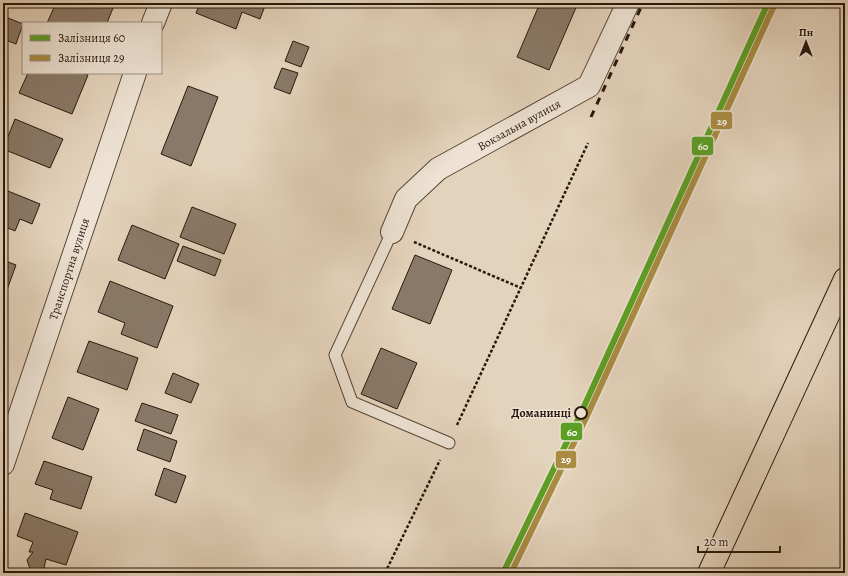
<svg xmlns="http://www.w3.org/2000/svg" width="848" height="576" font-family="Alegreya,serif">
<rect width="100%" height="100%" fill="#e4d3bc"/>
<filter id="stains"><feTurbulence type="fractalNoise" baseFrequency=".005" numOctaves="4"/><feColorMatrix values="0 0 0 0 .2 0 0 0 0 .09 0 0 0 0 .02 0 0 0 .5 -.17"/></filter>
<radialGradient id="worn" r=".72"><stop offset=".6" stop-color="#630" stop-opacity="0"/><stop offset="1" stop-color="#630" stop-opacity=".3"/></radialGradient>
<g fill="#8a7968" stroke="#28180c">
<polygon points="56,3 115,3 107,23 47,23"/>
<polygon points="200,3 266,3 260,19 242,12 236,29 196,13"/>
<polygon points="540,3 578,3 549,70 517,57"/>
<polygon points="3,16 23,24 16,44 3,39"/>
<polygon points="293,41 309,47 301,67 285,61"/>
<polygon points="282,68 298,73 290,94 274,88"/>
<polygon points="28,73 83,73 88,75 72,114 19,93"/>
<polygon points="188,86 218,97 191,166 161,154"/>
<polygon points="15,119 63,139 50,168 3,149"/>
<polygon points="3,189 40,204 32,224 20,219 15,231 3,226"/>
<polygon points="192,207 236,224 224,254 180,237"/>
<polygon points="132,225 179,244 165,279 118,260"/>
<polygon points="183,246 221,260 215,276 177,261"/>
<polygon points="415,255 452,270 430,324 392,309"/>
<polygon points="3,260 16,265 4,298 3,297"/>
<polygon points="110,281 173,306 157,348 121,334 125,323 98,312"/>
<polygon points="89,341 138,358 127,390 77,372"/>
<polygon points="381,348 417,363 397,409 361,394"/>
<polygon points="173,373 199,384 191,403 165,393"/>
<polygon points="68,397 99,409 83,450 52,438"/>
<polygon points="142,403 178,415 171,434 135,421"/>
<polygon points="144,429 177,441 170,462 137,450"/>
<polygon points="44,461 92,477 81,509 50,499 53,490 35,484"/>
<polygon points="164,468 186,476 176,503 155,495"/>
<polygon points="25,513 78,532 66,565 46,559 44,568 40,571 30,569 27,560 33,552 29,552 33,542 17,536"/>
</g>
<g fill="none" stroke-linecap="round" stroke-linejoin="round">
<defs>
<polyline id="service" points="392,232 335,355 352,402 449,443"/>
<g id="minor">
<polyline points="153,23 161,3"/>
<polyline points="392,232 406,199 438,169 589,86 628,3"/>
<polyline points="3,464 135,73"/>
</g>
<polyline id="primary" points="709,573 845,279"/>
</defs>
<use href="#service" stroke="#574738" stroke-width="13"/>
<use href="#minor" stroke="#574738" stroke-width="24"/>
<use href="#primary" stroke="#28180c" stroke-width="24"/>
<g stroke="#28180c" stroke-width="2.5" stroke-dasharray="3 2" stroke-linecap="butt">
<polyline points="414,242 521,288"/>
<polyline points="457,425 588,143"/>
<polyline points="385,573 440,460"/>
</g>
<use href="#service" stroke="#ede2d3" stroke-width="11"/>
<use href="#minor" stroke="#ede2d3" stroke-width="22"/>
<use href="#primary" stroke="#e4d3bc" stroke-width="22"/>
<polyline stroke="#28180c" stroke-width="3" stroke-dasharray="7 7" stroke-linecap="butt" points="591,117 643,3"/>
<defs>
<polyline id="rail-1" points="503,573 581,413 768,3"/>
<polyline id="rail-2" points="511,573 587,416 774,6"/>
</defs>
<use href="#rail-1" stroke="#ede2d3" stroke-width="9"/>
<use href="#rail-2" stroke="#ede2d3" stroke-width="9"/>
<use href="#rail-1" stroke="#5d9f25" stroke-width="6"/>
<use href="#rail-2" stroke="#a98c42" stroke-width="6"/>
</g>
<circle fill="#ede2d3" stroke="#28180c" stroke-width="2" cx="581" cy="413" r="6"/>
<g text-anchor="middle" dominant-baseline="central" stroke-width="3" stroke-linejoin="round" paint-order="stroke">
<g font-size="12" fill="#28180c" stroke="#ede2d3">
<text transform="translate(519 125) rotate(-29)">Вокзальна вулиця</text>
<text transform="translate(69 269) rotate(-72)">Транспортна вулиця</text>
</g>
<g font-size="12" font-weight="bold" fill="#28180c" stroke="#ede2d3" text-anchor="end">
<text x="571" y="413">Доманинці</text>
</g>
</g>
<g stroke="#ede2d3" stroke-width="1.5">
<rect x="710" y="111" width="23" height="19" rx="4" fill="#a98c42"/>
<rect x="691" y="136" width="23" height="20" rx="4" fill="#5d9f25"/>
<rect x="560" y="422" width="23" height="19" rx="4" fill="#5d9f25"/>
<rect x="555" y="450" width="22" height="19" rx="4" fill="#a98c42"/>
</g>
<g font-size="11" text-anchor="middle" font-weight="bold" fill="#fff">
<text x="722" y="125">29</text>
<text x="703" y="150">60</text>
<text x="572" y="436">60</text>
<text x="566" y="463">29</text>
</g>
<rect width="848" height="576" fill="none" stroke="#e4d3bc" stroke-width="16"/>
<rect x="4" y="4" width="840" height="568" fill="none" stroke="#28180c" stroke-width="2"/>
<rect x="8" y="8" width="832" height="560" fill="none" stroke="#28180c"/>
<rect x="22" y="22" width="140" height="52" fill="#ede2d3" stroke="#9e9183"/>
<rect x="30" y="35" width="20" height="6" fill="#5d9f25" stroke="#9e9183"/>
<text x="58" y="42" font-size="12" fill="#28180c">Залізниця 60</text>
<rect x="30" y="55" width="20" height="6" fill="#a98c42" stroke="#9e9183"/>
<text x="58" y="62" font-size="12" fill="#28180c">Залізниця 29</text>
<g transform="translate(806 42)" stroke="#ede2d3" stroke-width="3" paint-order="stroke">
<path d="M0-3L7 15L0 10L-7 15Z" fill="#28180c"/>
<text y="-6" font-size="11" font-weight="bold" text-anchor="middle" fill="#28180c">Пн</text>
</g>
<path d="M698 546v6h82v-6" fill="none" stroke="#28180c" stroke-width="2"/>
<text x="704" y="546" font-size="12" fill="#28180c" stroke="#ede2d3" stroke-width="3" paint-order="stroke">20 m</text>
<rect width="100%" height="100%" filter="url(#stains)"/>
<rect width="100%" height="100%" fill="url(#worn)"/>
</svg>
